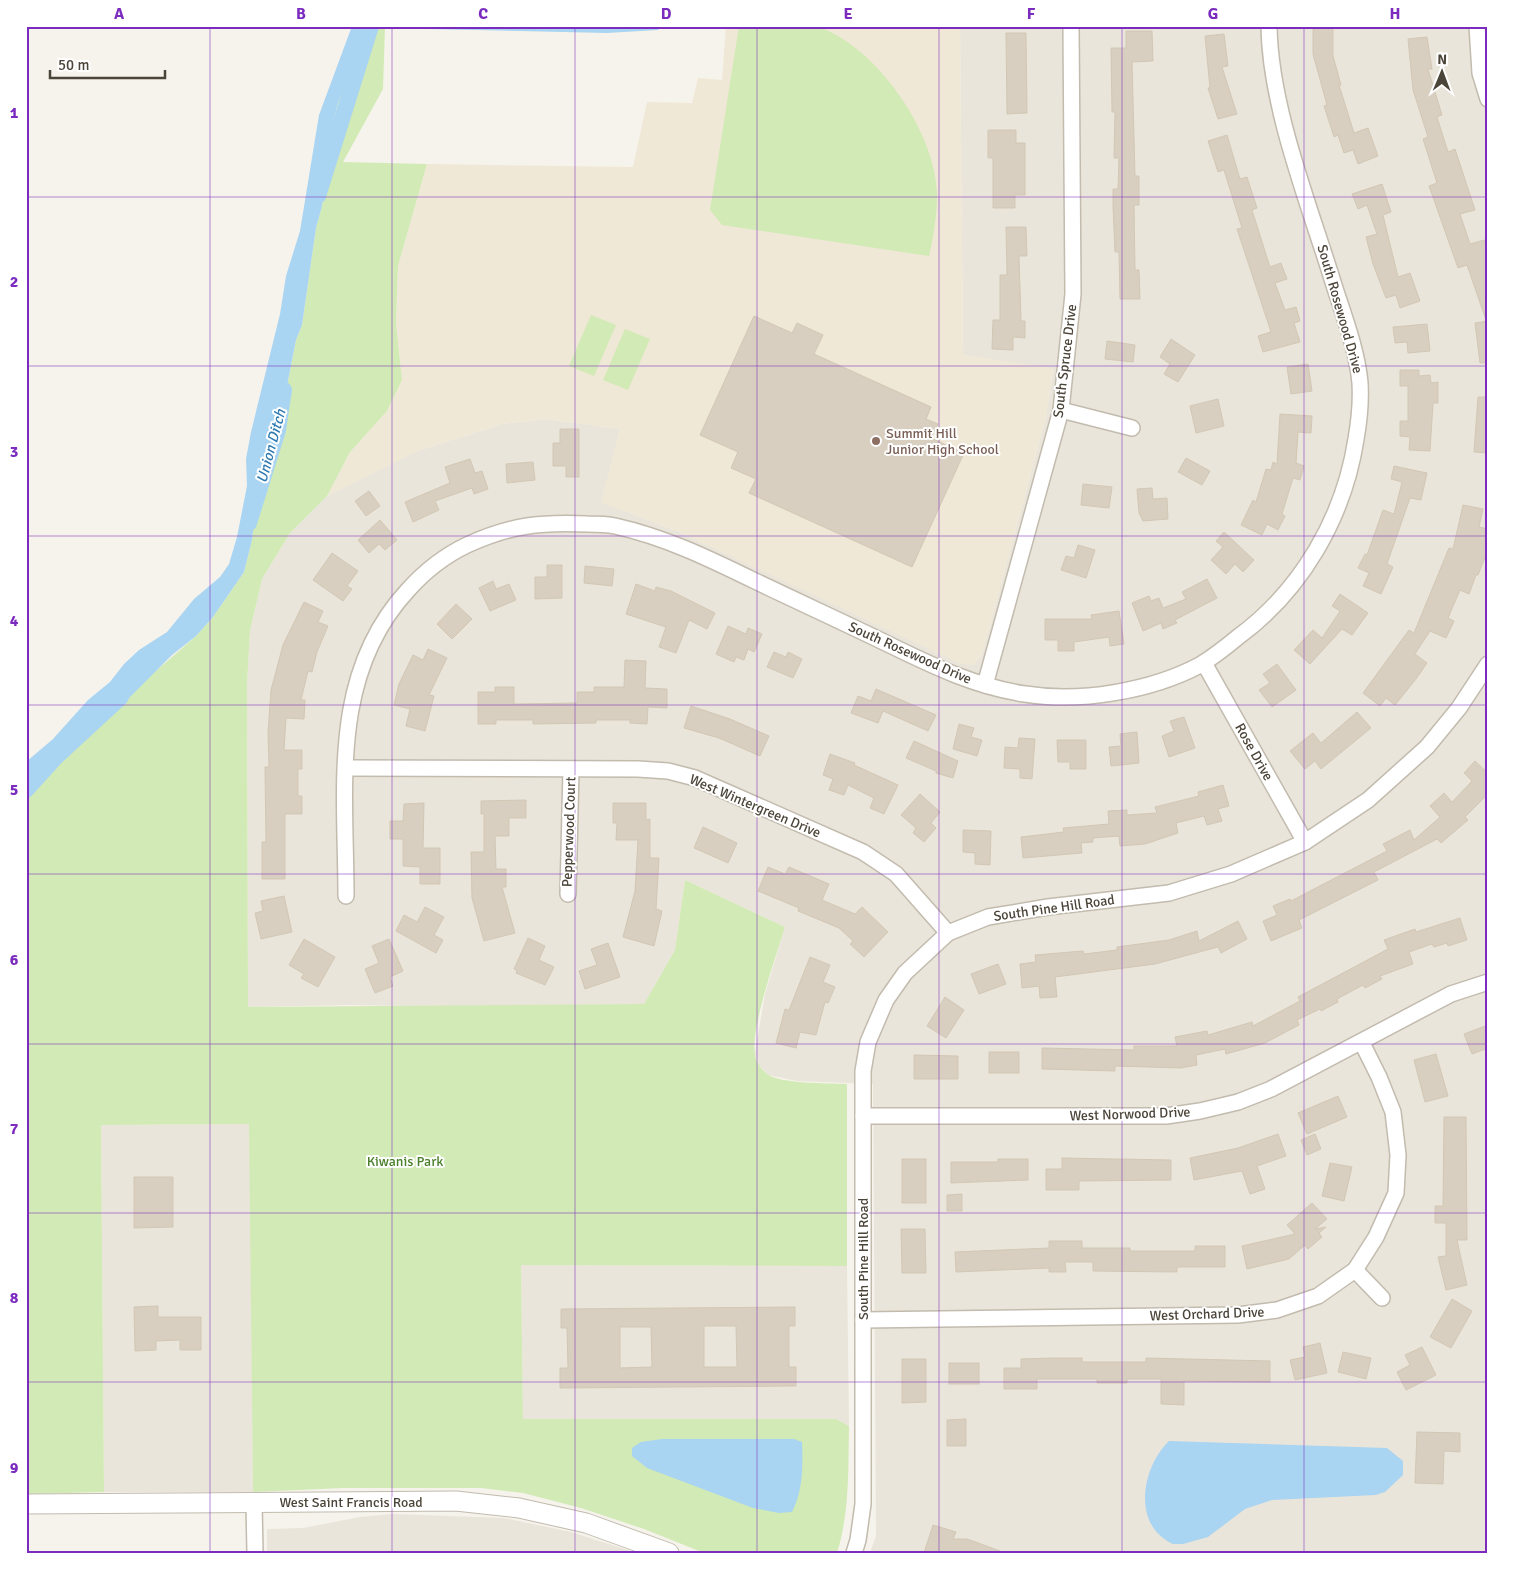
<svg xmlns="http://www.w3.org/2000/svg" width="1514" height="1579" font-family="Signika,sans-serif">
<rect width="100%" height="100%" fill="#f6f3ec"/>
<g fill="#eae5da">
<polygon points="960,26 1488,26 1488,1553 870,1553 876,1536 873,1084 797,1081 768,1075 759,1065 755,1053 765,994 785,927 685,880 675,950 644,1004 460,1007 348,1005 248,1007 247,684 250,631 262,579 290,533 327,496 417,451 502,424 546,419 620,429 602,502 677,531 973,665 982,654 1046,417 1053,369 963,355"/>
<polygon points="250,1124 253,1492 104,1492 101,1125"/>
<polygon points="521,1265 847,1266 849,1426 836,1419 523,1420"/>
<polygon points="392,1514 504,1518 571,1532 637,1553 267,1553 267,1529 303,1528 360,1517"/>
</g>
<polygon fill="#efe8d6" points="726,26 960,26 963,355 1053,368 1046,417 982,654 973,665 961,664 677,531 601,502 620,429 546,419 502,424 417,451 327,496 350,452 387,411 402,380 396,323 398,266 427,164 633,167 647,102 692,103 698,78 722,80"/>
<g fill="#d2eab5">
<path d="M367 26H385L383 89 343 162 427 164 398 266 396 323 402 380 387 411 350 452 327 496 290 533 262 579 250 631 247 684 248 1007 644 1004 675 950 685 880 785 927C777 954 750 1029 755 1054 756 1061 761 1069 767 1074 780 1084 829 1083 847 1084V1266L521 1265 523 1419H836L849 1426C848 1469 850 1511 837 1553H704L644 1529 581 1508 523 1493 481 1488H343L253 1492 249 1124 101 1125 104 1492 26 1494V793L63 754 83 725 157 670 196 636 213 617 244 572 252 540 259 479 284 401 296 340 302 325 316 228 322 206 325 156 330 134 338 103Z"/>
<path d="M739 26C756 26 806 23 819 27 877 48 935 131 937 193 937 214 934 235 929 256L722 225 710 210Z"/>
<polygon points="591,315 616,325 594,376 569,366"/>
<polygon points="625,329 650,339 628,390 603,380"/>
</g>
<g fill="#a9d4f2">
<polygon points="352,26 367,26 338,103 330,134 325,156 322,206 316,228 302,325 296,340 284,401 259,479 252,540 244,572 213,617 196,636 172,655 126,701 83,725 63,754 26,793 26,762 53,739 88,700 110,682 124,664 139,650 167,632 194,599 220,577 229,564 237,537 247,486 246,459 251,432 280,314 286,276 300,231 319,115"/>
<polygon points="424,26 661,26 658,30 607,33 427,29"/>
<path d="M662 1439H794L802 1442C803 1467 803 1490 792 1512L779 1513 753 1508 647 1468 632 1456V1448L641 1442Z"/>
<path d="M1169 1441 1387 1448 1403 1461V1475L1385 1492 1376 1495 1272 1500 1245 1509 1208 1537 1183 1544H1173C1131 1525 1142 1467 1169 1441Z"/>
</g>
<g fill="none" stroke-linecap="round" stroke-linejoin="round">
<g stroke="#a9d4f2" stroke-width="16">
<polyline points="318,196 371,26"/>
<polyline points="249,523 278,430 284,390"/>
<polyline points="26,790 56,757 121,697"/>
</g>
</g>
<g fill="#d8cfc1" stroke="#d3c7b4" fill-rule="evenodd">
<polygon points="1313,26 1333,26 1333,56 1341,85 1339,85 1354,133 1368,128 1378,156 1358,164 1353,150 1344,153 1338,135 1334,137 1324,106 1327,105 1313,54"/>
<polygon points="1126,31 1152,31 1153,61 1132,62 1135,176 1139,176 1139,205 1134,205 1135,270 1139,270 1140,299 1120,299 1119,252 1115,252 1113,205 1113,189 1118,189 1119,158 1114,158 1115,112 1112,112 1111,48 1126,48"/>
<polygon points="1006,33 1026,33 1027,113 1007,114"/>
<polygon points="1224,34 1228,66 1222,67 1237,114 1218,119 1208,88 1210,88 1205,36"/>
<polygon points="1427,37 1432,69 1428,69 1442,115 1437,117 1448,152 1455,149 1475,210 1460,214 1470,244 1484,240 1488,251 1488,319 1486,320 1467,265 1458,268 1429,186 1437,183 1423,139 1428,137 1413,90 1408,39"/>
<polygon points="988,130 1016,130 1016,143 1025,143 1025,195 1015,195 1015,208 993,208 993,158 988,158"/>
<polygon points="1227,135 1240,179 1247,177 1257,208 1252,210 1270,267 1281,263 1287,279 1275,283 1285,310 1296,307 1300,321 1294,323 1300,342 1263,352 1258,336 1271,332 1237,229 1242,228 1224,170 1218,172 1208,141"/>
<polygon points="1382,184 1391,212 1383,215 1398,277 1410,273 1420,301 1400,308 1396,295 1386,298 1373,264 1366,237 1377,234 1367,205 1358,209 1352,194"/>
<polygon points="1006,227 1026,227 1027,256 1019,256 1021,321 1025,321 1025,338 1013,337 1013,350 992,349 993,320 1000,320 1000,275 1007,275"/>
<polygon points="754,316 792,333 797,323 823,335 814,354 931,407 926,419 938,424 931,438 964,453 912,567 749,493 756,479 731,468 738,452 700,435"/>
<polygon points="1488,321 1488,363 1480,363 1475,323"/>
<polygon points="1427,324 1430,351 1408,353 1407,342 1395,343 1393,327"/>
<polygon points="1171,339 1195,355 1178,382 1164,374 1170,364 1160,357"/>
<polygon points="1107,341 1135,345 1133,362 1105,359"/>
<polygon points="1308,364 1312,391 1291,394 1287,367"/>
<polygon points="1400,370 1419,370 1419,376 1430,375 1431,383 1438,382 1438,403 1433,403 1430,451 1409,450 1410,437 1400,436 1400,421 1408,421 1408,386 1400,386"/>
<polygon points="1478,397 1488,397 1488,453 1474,452"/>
<polygon points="1218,399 1224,426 1196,433 1190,406"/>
<polygon points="1280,414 1312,416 1311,433 1298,432 1296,463 1304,466 1300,480 1293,478 1282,514 1285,516 1278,530 1267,524 1262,535 1241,525 1253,500 1256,502 1266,469 1271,470 1273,462 1277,464"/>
<polygon points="560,429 579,429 579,477 566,477 566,466 553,466 553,443 560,443"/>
<polygon points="1186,458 1210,471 1202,485 1178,472"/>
<polygon points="470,459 475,473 482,471 488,489 474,494 472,488 435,501 439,510 413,522 405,502 450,483 445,467"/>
<polygon points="533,462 535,480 507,483 506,464"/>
<polygon points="1394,466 1427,473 1421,500 1410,498 1387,564 1393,567 1381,594 1363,586 1369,573 1358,568 1365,554 1367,555 1383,510 1394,514 1402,482 1391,479"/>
<polygon points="1083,484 1112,487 1109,508 1081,505"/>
<polygon points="1152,488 1153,499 1167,498 1168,519 1143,521 1139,513 1137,489"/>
<polygon points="369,491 380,506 366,516 355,501"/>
<polygon points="1463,505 1483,509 1479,527 1488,529 1488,550 1478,575 1476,575 1469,594 1460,590 1448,618 1454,621 1446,638 1430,631 1415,654 1427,663 1416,679 1395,705 1386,698 1380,706 1363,693 1409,630 1414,633 1449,548 1453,549"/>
<polygon points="380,520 397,540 385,550 379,544 369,553 358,540"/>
<polygon points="1224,532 1254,560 1243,572 1235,564 1226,574 1211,560 1223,547 1216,541"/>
<polygon points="1078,545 1095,550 1086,578 1061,570 1066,556 1074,558"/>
<polygon points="332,553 358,571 347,586 352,589 343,601 313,580"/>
<polygon points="547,565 562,565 562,598 535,599 535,577 547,577"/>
<polygon points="585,566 614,569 612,586 584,583"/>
<polygon points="1207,579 1217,598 1175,620 1177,623 1163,629 1161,623 1143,631 1132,603 1149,596 1151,601 1159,598 1163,608 1186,599 1182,592"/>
<polygon points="493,581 496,589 509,584 516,600 490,611 479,588"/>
<polygon points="636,584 655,591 656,587 671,591 715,613 707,629 689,620 676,653 659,647 666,627 626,614"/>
<polygon points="1340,594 1368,613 1352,635 1342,629 1310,664 1294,650 1313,630 1322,638 1340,611 1332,606"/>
<polygon points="304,602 323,611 318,622 328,626 317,652 312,672 308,671 301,700 305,700 304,719 286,718 284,750 302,750 302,769 298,769 298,796 302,796 302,814 285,814 285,879 262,879 262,842 266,842 265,767 269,767 268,733 271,690 283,645"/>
<polygon points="456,604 472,619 452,639 437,624"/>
<polygon points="1119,611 1124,644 1110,646 1109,637 1074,642 1074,651 1058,651 1058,640 1045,640 1045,619 1092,619 1091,615"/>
<polygon points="728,626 746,634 748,628 762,634 754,652 748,649 744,660 736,657 734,662 716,654"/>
<polygon points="428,649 447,658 429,695 434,696 425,731 406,726 410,709 394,705 399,684 413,655 423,660"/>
<polygon points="774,652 786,657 788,652 802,659 793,678 767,667"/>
<polygon points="625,660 646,661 645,688 667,689 667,708 648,707 647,724 630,723 630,720 596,720 596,723 533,724 533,720 496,720 496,724 478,724 478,692 495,692 495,687 514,687 514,704 577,703 577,692 594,692 594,687 624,687"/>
<polygon points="1277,664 1296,690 1272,707 1259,690 1270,683 1263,674"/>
<polygon points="876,689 936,715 928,731 883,711 878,723 851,713 858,696 871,701"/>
<polygon points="691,706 730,719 769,736 760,756 719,738 684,728"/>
<polygon points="1357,712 1371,728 1321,769 1315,761 1305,769 1290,751 1313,733 1321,743"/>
<polygon points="1184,717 1195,748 1169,757 1162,736 1174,731 1170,721"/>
<polygon points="959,724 974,728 971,737 982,740 977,756 953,749"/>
<polygon points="1137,732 1139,763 1111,766 1109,747 1121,746 1120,734"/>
<polygon points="1019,738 1035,739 1032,779 1020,778 1020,769 1004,768 1005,747 1018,748"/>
<polygon points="1057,740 1086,740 1086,769 1070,769 1070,762 1058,762"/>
<polygon points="914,741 958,761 953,778 936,773 936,771 906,758"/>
<polygon points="830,754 855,763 854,765 898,785 884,814 870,808 874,798 848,785 844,795 829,790 833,779 823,775"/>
<polygon points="1475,761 1488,773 1488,794 1465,817 1468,820 1441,843 1437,839 1374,872 1378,880 1299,920 1302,928 1271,941 1263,921 1277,915 1273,906 1290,899 1291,901 1387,851 1383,844 1410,830 1414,840 1440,817 1430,806 1444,793 1452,802 1472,781 1464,773"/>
<polygon points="1223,785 1229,806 1218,809 1222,821 1207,825 1204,816 1176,823 1178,833 1145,844 1120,846 1119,836 1093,838 1093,842 1081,843 1082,853 1023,858 1021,837 1064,832 1063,828 1109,824 1108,811 1127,810 1127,815 1157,813 1155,807 1199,796 1198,792"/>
<polygon points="920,794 940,812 931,823 936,828 924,842 913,833 916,828 901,815"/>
<polygon points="526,800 526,818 509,818 509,836 495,836 496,869 506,869 506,887 502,887 515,933 484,941 472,898 471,852 484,852 484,814 481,814 481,801"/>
<polygon points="424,803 423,848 440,848 440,884 420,884 420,867 403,866 403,839 390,839 390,821 403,821 404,804"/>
<polygon points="613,803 646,803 646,820 650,819 650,858 659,858 656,909 662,911 654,946 623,937 635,891 638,840 616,840 617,823 613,823"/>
<polygon points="703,827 737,843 728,863 694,848"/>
<polygon points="963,830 991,831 990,865 975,864 975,853 963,852"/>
<polygon points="768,867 785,874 789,867 829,884 822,900 855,914 862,907 888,932 864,957 850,944 853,941 839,928 798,911 799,908 758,891"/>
<polygon points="284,896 292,932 261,939 255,913 263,911 261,901"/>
<polygon points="425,907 444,917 434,935 443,940 436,953 396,931 404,915 417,922"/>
<polygon points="1460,918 1467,940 1448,946 1447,943 1434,947 1432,944 1409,952 1413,964 1380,976 1382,979 1365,988 1363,985 1337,999 1338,1002 1321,1011 1320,1009 1297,1020 1299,1025 1265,1043 1226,1054 1225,1049 1196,1055 1197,1065 1181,1068 1115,1066 1115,1071 1042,1069 1042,1048 1134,1050 1134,1046 1177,1046 1175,1037 1207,1031 1208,1035 1252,1022 1253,1026 1300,1001 1298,997 1388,949 1384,940 1415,929 1416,932"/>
<polygon points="1238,921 1247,939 1221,953 1218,947 1155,964 1055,977 1057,997 1040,998 1039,986 1022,988 1020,964 1036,962 1035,955 1083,951 1084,954 1117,950 1117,947 1169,940 1197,931 1199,941"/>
<polygon points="528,938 545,946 539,960 554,967 545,985 516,973 517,970 514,969"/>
<polygon points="304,939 335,957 318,987 301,978 304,974 289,965"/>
<polygon points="389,939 403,971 390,977 393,986 375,993 365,969 379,963 372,946"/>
<polygon points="608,943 620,977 585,989 579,971 597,965 591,949"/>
<polygon points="810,957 830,965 823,982 835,987 828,1003 825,1002 816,1035 800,1032 796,1048 776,1043 785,1009 789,1010"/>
<polygon points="998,964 1006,984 979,994 971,974"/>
<polygon points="945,997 964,1010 946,1038 927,1026"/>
<polygon points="1488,1025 1488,1048 1472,1054 1464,1034"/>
<rect x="989" y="1052" width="30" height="21"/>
<polygon points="1436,1054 1448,1096 1425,1102 1414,1060"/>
<polygon points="914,1055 958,1056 958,1079 914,1079"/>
<polygon points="1338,1096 1347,1117 1307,1134 1298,1113"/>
<polygon points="1444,1117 1466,1117 1467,1240 1457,1240 1467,1285 1446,1290 1438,1257 1446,1256 1446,1223 1435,1223 1435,1206 1443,1206"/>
<polygon points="1278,1134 1286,1156 1257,1166 1265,1189 1250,1194 1242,1171 1194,1180 1190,1158 1238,1148"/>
<polygon points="1315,1134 1321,1149 1307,1155 1301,1140"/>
<polygon points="1062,1158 1171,1160 1171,1180 1079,1181 1079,1190 1046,1190 1046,1169 1062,1169"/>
<rect x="902" y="1159" width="24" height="44"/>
<polygon points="998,1159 1028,1159 1028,1180 951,1183 951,1162 998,1162"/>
<polygon points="1330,1163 1352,1167 1344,1201 1322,1196"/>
<polygon points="134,1177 173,1177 173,1227 134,1228"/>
<polygon points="962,1194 962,1211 947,1211 947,1195"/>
<polygon points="1312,1203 1327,1219 1315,1229 1326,1227 1319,1233 1322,1237 1308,1249 1305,1245 1289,1259 1247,1269 1242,1246 1295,1234 1287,1225"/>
<polygon points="901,1229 925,1229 926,1273 902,1273"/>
<polygon points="1049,1241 1082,1241 1082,1248 1130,1248 1130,1251 1195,1251 1195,1246 1225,1246 1225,1267 1177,1267 1177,1272 1093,1271 1093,1262 1065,1262 1066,1272 1049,1272 1049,1268 956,1272 955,1252 1049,1248"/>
<polygon points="1452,1299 1472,1311 1451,1348 1430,1337"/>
<polygon points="158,1306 158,1317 201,1317 201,1350 180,1350 180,1340 156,1341 156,1350 135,1351 134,1307"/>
<path d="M795 1307V1326H789V1367H796V1386L560 1388V1368H568L567 1328H561V1309ZM704 1326H736L737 1367H704ZM620 1327H651L652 1367 620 1368Z"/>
<polygon points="1320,1343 1327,1373 1295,1380 1290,1360 1305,1357 1303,1347"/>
<polygon points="1422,1347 1436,1375 1406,1390 1397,1372 1410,1365 1405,1355"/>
<polygon points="1343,1352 1371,1358 1366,1379 1338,1372"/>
<polygon points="1052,1358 1082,1358 1082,1362 1146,1362 1146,1358 1270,1361 1270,1382 1184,1381 1184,1405 1161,1404 1161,1379 1127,1379 1127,1383 1097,1383 1097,1379 1037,1379 1037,1389 1004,1389 1004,1368 1021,1368 1021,1359"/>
<polygon points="902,1359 926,1359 926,1402 902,1403"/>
<rect x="949" y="1363" width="30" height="21"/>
<polygon points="966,1419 966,1446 947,1446 947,1420"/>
<polygon points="1417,1432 1460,1433 1460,1452 1444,1451 1443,1484 1415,1483"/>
<polygon points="933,1525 956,1532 953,1539 967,1539 1000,1551 1000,1553 924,1553"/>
</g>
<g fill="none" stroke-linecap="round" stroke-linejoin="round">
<defs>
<g id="minor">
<polyline points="1477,26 1480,73 1488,99"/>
<polyline points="1061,410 1132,428"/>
<polyline points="1204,663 1305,842"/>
<polyline points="985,685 1061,410 1073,294 1071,26"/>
<polyline points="346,768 638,769 668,771 695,778 863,852 896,874 948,933"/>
<polyline points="568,894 571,769"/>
<path d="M346 896C346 789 329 675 408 590 425 571 444 556 467 545 511 525 540 522 587 524 596 524 606 524 615 526 665 537 710 559 755 581 801 603 847 624 892 646 935 667 977 687 1025 694 1080 703 1151 691 1200 665 1213 657 1226 647 1238 637 1302 590 1344 517 1356 439 1359 422 1361 400 1360 383 1357 349 1343 314 1333 282 1309 204 1270 107 1269 26"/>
<polyline points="863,1116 1166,1116 1200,1111 1238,1102 1271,1089 1451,994 1488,982"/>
<polyline points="1355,1270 1382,1298"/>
<polyline points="863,1320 1238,1315 1277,1310 1318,1296 1355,1270 1376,1237 1396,1193 1398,1155 1393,1112 1379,1077 1362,1043"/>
<polyline points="254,1503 255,1553"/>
<polyline points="854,1553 858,1540 863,1504 863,1071 868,1042 886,1000 905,973 948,933 988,917 1048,907 1169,893 1231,874 1305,842 1368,800 1427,747 1459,708 1488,664"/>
</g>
<polyline id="tertiary" points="26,1504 456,1501 519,1508 586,1523 669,1553"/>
</defs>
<use href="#minor" stroke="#c2bbae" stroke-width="18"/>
<use href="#tertiary" stroke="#c2bbae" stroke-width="21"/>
<use href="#minor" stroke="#fff" stroke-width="15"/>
<use href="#tertiary" stroke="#fff" stroke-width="19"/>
</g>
<path fill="none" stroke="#7b2cbf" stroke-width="1" stroke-opacity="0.55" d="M210 26V1553M392 26V1553M575 26V1553M757 26V1553M939 26V1553M1122 26V1553M1304 26V1553M26 197H1488M26 366H1488M26 536H1488M26 705H1488M26 874H1488M26 1044H1488M26 1213H1488M26 1382H1488"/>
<circle fill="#8d6e63" stroke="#fff" stroke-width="2" cx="876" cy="441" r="5"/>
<g text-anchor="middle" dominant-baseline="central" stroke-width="4" stroke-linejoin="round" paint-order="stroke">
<g font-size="14" fill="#4b4439" stroke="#fff">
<text transform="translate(1340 309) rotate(74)">South Rosewood Drive</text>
<text transform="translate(1065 361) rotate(-83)">South Spruce Drive</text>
<text transform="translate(910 653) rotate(24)">South Rosewood Drive</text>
<text transform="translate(1254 752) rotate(61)">Rose Drive</text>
<text transform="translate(755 806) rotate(23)">West Wintergreen Drive</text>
<text transform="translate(569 832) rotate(-88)">Pepperwood Court</text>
<text transform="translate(1054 908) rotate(-8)">South Pine Hill Road</text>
<text transform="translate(1130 1114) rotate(-2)">West Norwood Drive</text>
<text transform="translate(863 1259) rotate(-90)">South Pine Hill Road</text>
<text transform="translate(1207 1314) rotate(-2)">West Orchard Drive</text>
<text x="351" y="1502">West Saint Francis Road</text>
</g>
<g font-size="14" fill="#785e54" stroke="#fff" text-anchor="start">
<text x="886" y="433">Summit Hill<tspan x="886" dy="16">Junior High School</tspan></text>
</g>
<g font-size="14" fill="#4a7f2a" stroke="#fff">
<text x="405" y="1161">Kiwanis Park</text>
</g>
<g font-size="15" font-style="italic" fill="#2e7ab2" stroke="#fff">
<text transform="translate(271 446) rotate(-75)">Union Ditch</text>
</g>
</g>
<rect width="1514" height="1579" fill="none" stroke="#ffffff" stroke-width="55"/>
<g transform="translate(1442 72) rotate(1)" stroke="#ffffff" stroke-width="4" paint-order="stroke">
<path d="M0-4L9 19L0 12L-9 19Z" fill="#4b4439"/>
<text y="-8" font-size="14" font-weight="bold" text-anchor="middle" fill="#4b4439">N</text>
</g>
<path d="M50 70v8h115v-8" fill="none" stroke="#4b4439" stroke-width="2.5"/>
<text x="58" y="70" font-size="15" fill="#4b4439" stroke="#ffffff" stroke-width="4" paint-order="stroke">50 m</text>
<rect x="28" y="28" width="1458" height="1524" fill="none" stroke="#7b2cbf" stroke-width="2"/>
<g font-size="16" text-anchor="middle" font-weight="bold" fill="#7b2cbf">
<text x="119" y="19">A</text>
<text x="301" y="19">B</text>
<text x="483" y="19">C</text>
<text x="666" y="19">D</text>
<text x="848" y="19">E</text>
<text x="1031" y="19">F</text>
<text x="1213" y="19">G</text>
<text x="1395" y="19">H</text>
<text x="14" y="118">1</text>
<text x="14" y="287">2</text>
<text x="14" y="457">3</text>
<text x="14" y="626">4</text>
<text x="14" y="795">5</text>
<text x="14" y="965">6</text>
<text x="14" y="1134">7</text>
<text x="14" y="1303">8</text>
<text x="14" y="1473">9</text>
</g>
</svg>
